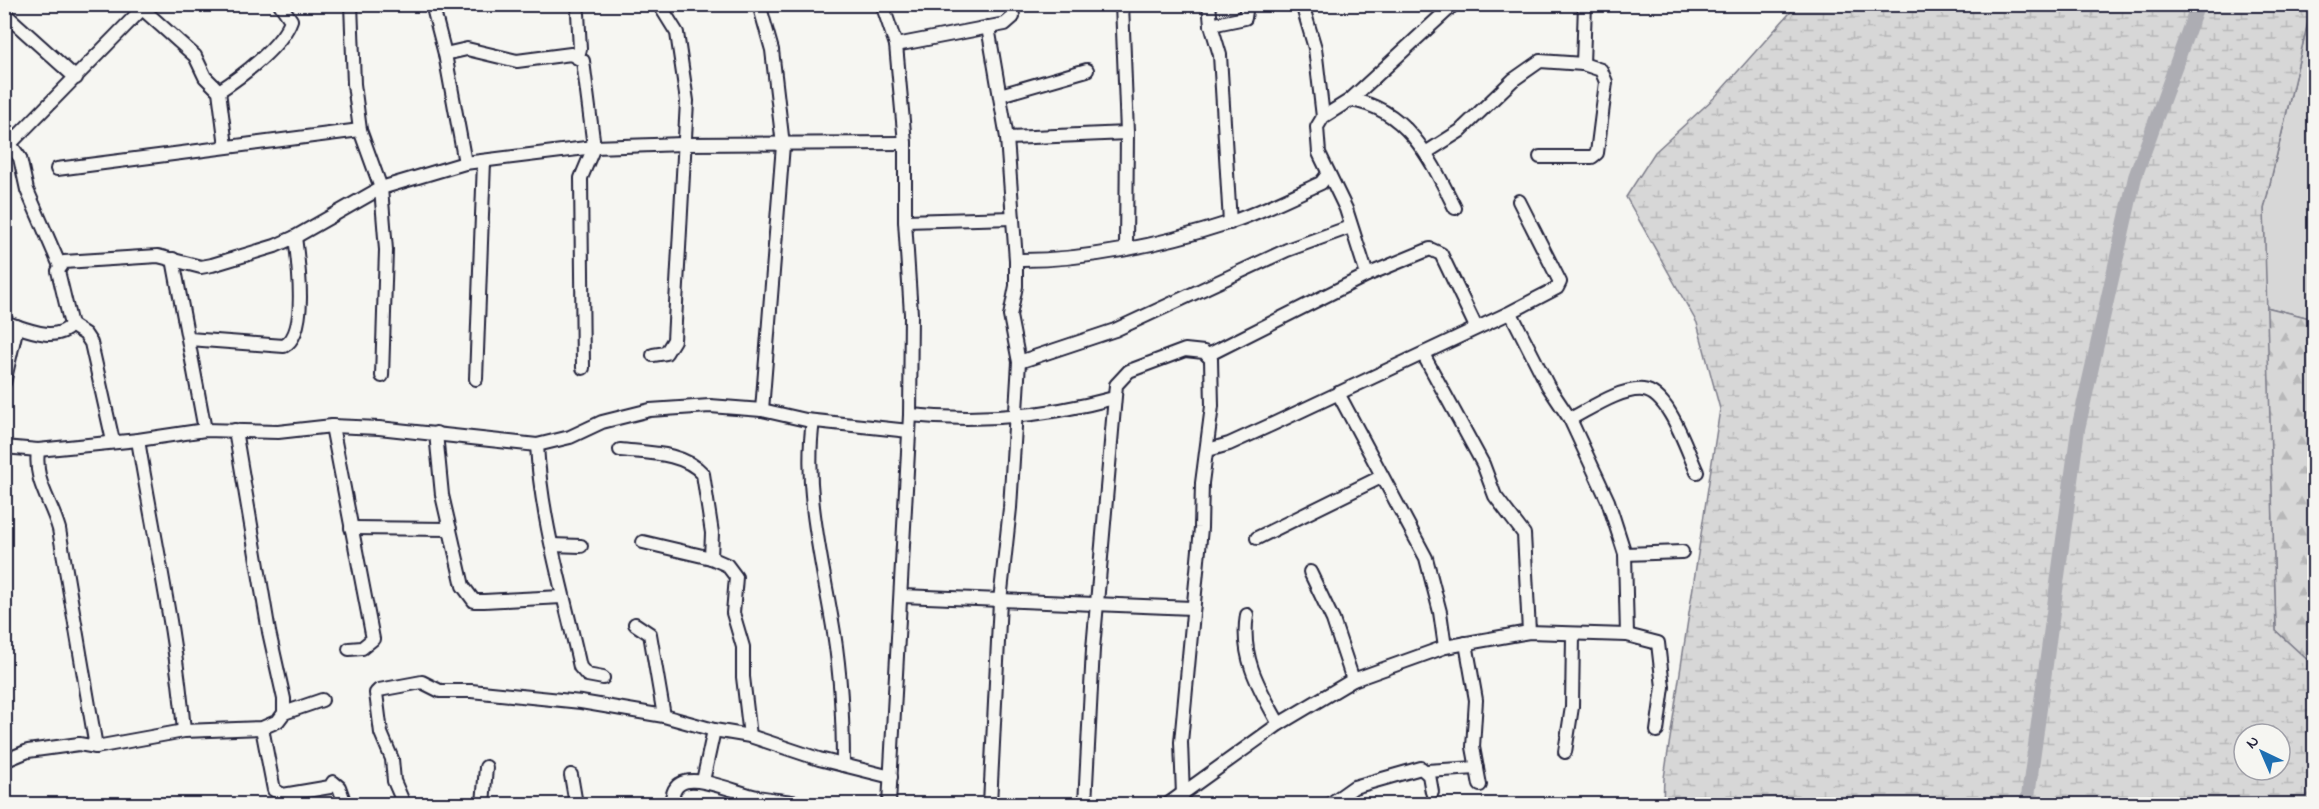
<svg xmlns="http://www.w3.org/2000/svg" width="2319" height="809" font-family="'Indie Flower',sans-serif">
<defs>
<pattern id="forest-firs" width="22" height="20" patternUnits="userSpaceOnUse" patternTransform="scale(1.5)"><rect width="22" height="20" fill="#d7d7d7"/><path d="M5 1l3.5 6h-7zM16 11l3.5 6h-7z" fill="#b8b8b9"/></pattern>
<pattern id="wetland-marsh" width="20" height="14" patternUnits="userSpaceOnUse" patternTransform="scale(1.5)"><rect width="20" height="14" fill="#d7d7d7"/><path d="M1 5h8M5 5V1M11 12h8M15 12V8" fill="none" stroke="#b8b8b9"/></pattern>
</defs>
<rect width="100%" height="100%" fill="#f6f6f2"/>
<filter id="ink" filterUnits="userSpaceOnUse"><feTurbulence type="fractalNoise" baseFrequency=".0167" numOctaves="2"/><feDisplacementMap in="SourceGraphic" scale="12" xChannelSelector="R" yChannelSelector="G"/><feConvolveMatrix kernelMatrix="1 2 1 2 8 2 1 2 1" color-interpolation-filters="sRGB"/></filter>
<g filter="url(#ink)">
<polygon fill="#d7d7d7" stroke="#7c7c89" stroke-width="1.5" points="2312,5 2314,5 2314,319 2266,307 2264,209"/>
<polygon fill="url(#forest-firs)" stroke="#7c7c89" stroke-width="1.5" points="2266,307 2314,319 2314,666 2276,631"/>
<path fill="url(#wetland-marsh)" stroke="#7c7c89" stroke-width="1.5" fill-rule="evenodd" d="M1797 5H2312L2264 209 2276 631 2314 666V804H1663L1664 778 1720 409 1697 323 1626 197 1655 152 1715 97ZM2244 734H2280V770H2244Z"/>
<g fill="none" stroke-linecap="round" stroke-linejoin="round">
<polyline stroke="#adadb3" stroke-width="14" points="2027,804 2078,429 2135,177 2198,4"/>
<defs>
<g id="minor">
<polyline points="137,4 195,56 205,77 219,91 226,146"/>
<polyline points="351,4 354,84 360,130 381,188 386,250 382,376"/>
<polyline points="432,4 445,54 465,163"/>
<polyline points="759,4 772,50 783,145 762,410"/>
<polyline points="882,4 896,45 905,143 905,221 911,314 910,415 889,804"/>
<polyline points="1122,4 1127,133 1126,247"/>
<polyline points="1209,4 1211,25 1220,55 1230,223"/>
<polyline points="1302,4 1315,48 1323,117"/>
<polyline points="4,13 76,78"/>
<polyline points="1211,25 1245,18 1247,4"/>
<polyline points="988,27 1007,138 1016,260 1016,286 1010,316 1019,362 1010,508 1000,601 990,804"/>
<polyline points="896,45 1005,24 1013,17 1012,4"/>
<polyline points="445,54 467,49 517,61 571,54 583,61 594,147 581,178 583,368"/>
<polyline points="578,56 580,49 578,13"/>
<polyline points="1583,64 1585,4"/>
<path d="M219 91C242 76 282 46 291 20L280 4"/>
<polyline points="1000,95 1087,70"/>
<path d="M1350 100C1408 108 1432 162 1455 208"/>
<polyline points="1007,138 1127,133"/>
<polyline points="4,143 10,144 20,158 27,190 60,266"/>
<polyline points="10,144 142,9"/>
<polyline points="1427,152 1460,131 1513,80 1540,61 1583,64 1601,70 1606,82 1597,153 1592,157 1540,157"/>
<polyline points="57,169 360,130"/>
<polyline points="905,221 1013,218"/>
<polyline points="173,259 205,430"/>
<path d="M1016 260C1084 261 1164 244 1228 223 1259 213 1291 197 1321 183L1328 174"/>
<polyline points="1367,275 1346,209 1319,153 1317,127 1323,117 1350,100 1454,4"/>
<polyline points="1507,314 1557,288 1560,282 1519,201"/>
<path d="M4 322C24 328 56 344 71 325L58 271 64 262 158 256 201 267 212 265 275 246 295 237 381 188 465 163 594 147 683 144 905 143"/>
<polyline points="71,325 85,334 91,343 113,441"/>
<path d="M189 339 284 346C309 333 298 261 295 237"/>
<polyline points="1423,354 1483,464 1495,496 1524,534 1529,632"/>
<polyline points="653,355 666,353 674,340 687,101 677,33 659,4"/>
<polyline points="1208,355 1367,275 1430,249 1441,254 1476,327"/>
<polyline points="1019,362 1115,330 1287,250 1350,227"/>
<polyline points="476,379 484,161"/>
<polyline points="4,383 17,326"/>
<polyline points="1338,393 1426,558 1440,612 1445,647"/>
<path d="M910 415C978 422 1048 416 1114 398"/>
<path d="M1570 419C1590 409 1620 388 1643 390 1669 392 1687 451 1697 472"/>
<path d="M813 421C803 491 823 564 834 633 841 677 843 722 843 765"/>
<polyline points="332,426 373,639 362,648 349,649"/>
<polyline points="436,433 442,495 463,586 474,601 484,601 562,597"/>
<path d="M138 440C154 538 176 633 184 731"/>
<path d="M537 445C541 521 564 594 580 667L587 675 603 678"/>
<polyline points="4,447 38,450 138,440 205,430 278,432 332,426 379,428 537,445 570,437 602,422 650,410 710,406 762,410 806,420 909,431"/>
<path d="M38 450C34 483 50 498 59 529L96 747"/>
<path d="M620 450C647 453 684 452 703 474L712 533 711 558 727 565 736 577 733 613 743 647V677L750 736"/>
<polyline points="1208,450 1229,444 1273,424 1507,314 1513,317 1548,386 1570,419 1608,501 1625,554 1627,635"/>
<polyline points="351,528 450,529"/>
<polyline points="1257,538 1381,477"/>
<polyline points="643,542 711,558"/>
<polyline points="552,545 581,546"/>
<polyline points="1625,554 1682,552"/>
<polyline points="1310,572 1333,620 1353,680"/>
<polyline points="902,596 1192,608"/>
<path d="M1247 615C1240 657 1259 688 1279 724"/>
<polyline points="635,624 650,634 664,716 714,730 750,736 819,759 891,777"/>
<polyline points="1466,643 1476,700 1473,747 1480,785"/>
<polyline points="284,713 322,700"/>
<polyline points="262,728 274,790 283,795 330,787 333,782 339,787 345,804"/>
<polyline points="1565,752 1572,707 1573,635"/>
<polyline points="4,761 28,751 79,744 96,747 184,731 262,728 278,721 284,713 284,699 269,632 235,430"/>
<polyline points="1426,771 1477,768"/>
<polyline points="571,775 576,804"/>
<polyline points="703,781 714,730"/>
<polyline points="404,804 394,781 392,759 381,733 376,693 379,690 422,682 440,691 471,691 581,702 664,716"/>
<polyline points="483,804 486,767"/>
<path d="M671 804C672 797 673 788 680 784 696 773 739 794 758 797 773 800 789 801 804 804"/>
<polyline points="1085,804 1093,649 1116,385 1129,371 1185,350 1204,352 1211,359 1212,406 1202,483 1201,528 1181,742 1183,795"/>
<polyline points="1168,804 1279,724 1353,680 1445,647 1529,632 1627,635 1658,643 1663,687 1657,731"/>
<polyline points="1330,804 1354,787 1421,768 1429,775 1432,792"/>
</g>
</defs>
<use href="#minor" stroke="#22223b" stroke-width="16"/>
<use href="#minor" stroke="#f6f6f2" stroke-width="12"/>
</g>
</g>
<rect width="2319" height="809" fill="none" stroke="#f6f6f2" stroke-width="24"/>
<rect x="12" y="12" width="2295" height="785" fill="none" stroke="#22223b" stroke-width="2" filter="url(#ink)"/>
<g transform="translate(2262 752) rotate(316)"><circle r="28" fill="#f6f6f2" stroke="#a1a1a9" stroke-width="1.5"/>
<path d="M0-4.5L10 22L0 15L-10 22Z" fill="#1f6fb2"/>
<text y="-9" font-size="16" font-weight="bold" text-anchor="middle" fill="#22223b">N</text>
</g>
</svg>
